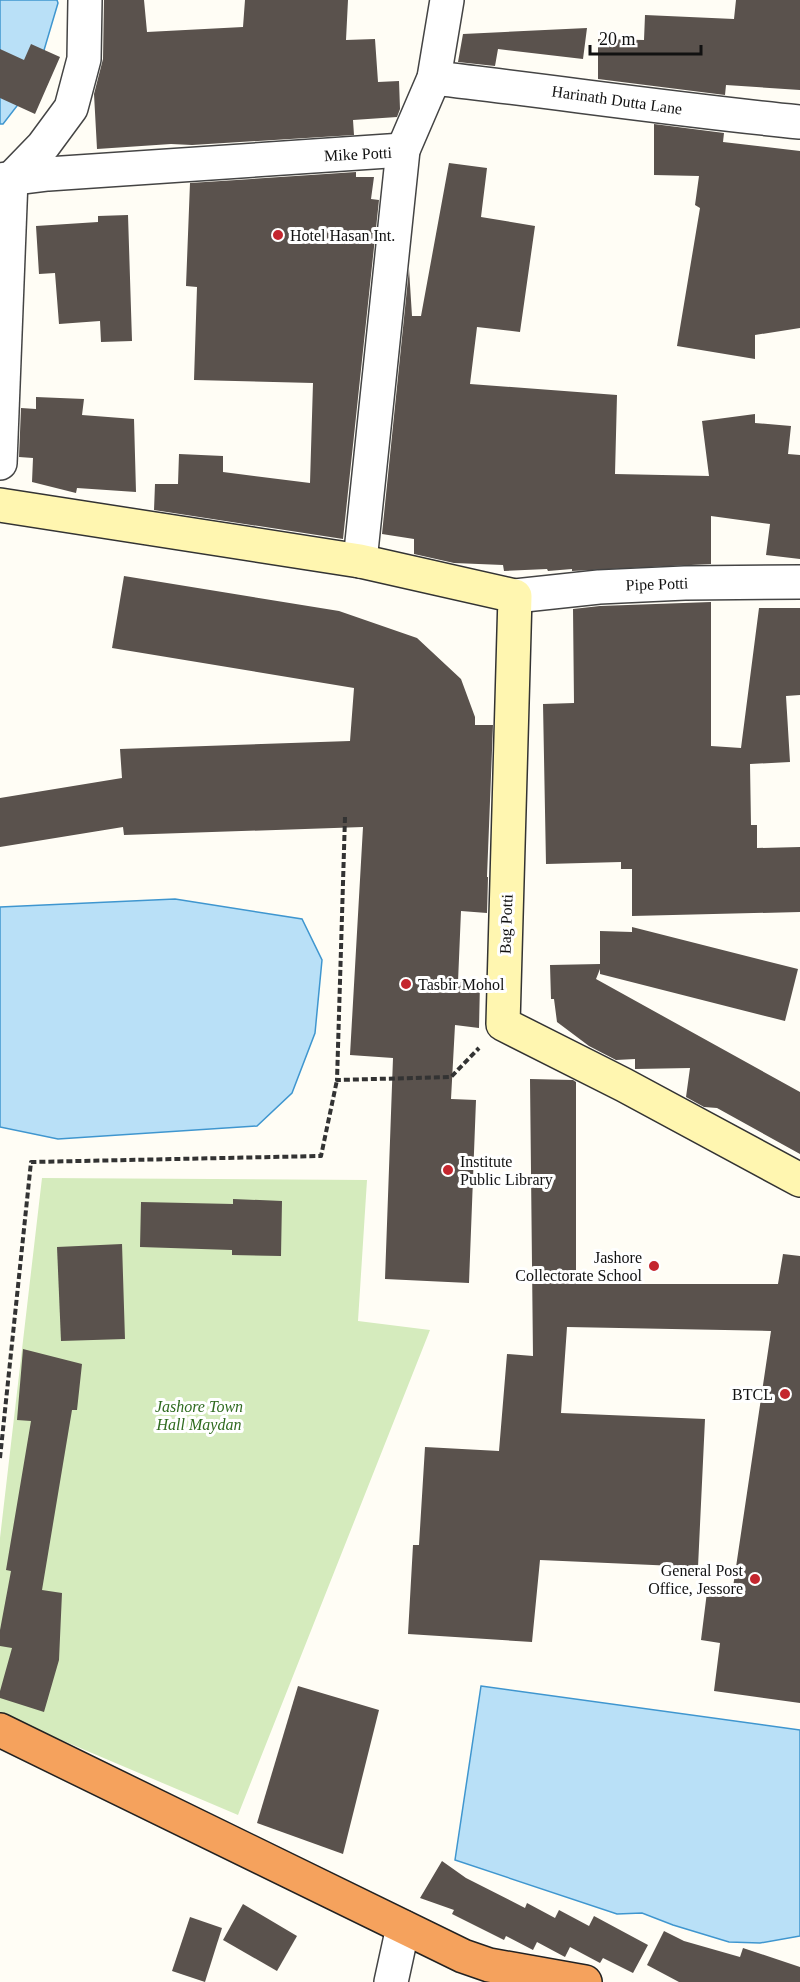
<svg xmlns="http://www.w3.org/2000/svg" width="800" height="1982" font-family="Georgia,serif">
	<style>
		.green { fill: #d5ebbd }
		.water { fill: #b9e0f7; stroke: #3f96cf; stroke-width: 1.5 }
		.building { fill: #5a524d }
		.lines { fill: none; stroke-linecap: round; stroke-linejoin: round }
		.street-casing { stroke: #444; stroke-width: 36 }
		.secondary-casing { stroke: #333; stroke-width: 36 }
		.highway-casing { stroke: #222; stroke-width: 36 }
		.path { stroke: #333; stroke-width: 4; stroke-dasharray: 6 3; stroke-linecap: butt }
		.street { stroke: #fff; stroke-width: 33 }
		.secondary { stroke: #fff6b0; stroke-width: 33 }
		.highway { stroke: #f5a25d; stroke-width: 33 }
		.poi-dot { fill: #c4262e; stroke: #fff; stroke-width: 2 }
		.labels { text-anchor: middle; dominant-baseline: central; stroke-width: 6; stroke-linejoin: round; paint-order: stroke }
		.street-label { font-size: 16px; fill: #111; stroke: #fff }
		.poi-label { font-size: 16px; fill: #111; stroke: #fff; text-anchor: start }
		.park-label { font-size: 16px; font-style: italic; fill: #2f6b1f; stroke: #fff }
	</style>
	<rect width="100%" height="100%" fill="#fffdf5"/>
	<polygon class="green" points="42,1178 367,1180 358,1321 430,1330 238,1815 0,1714 0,1538"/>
	<g class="water">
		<polygon points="0,0 57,0 58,3 34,84 3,124 0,124"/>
		<polygon points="175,899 302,919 322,960 315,1033 292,1093 257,1126 58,1139 0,1127 0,907"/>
		<polygon points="481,1686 800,1730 800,1936 760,1943 729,1942 673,1925 642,1913 617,1914 455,1860"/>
	</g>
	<g class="building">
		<polygon points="104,0 144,0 147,32 243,27 245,0 348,0 346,40 375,39 378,82 399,81 400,109 397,117 353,120 354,135 192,145 171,144 97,149 94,94 103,59"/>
		<polygon points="736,0 800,0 800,90 726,85 725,95 598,79 598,39 644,40 645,15 734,19"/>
		<polygon points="587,28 583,59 498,49 495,66 458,62 463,34"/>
		<polygon points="31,44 60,57 35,114 0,98 0,49 24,60"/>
		<polygon points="654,124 724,133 723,142 800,151 800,328 755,335 755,359 677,346 700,208 695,205 699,176 654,175"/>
		<polygon points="449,163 487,168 481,217 535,226 520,332 477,327 470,384 617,395 615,474 709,476 702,421 755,414 755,423 791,426 788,454 800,455 800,559 766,555 770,524 711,516 711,564 572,571 572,569 548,571 547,569 504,571 503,565 454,563 414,554 414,539 382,534 409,269 412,316 421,316"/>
		<polygon points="356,172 356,177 374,177 371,199 379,200 343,539 154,510 155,484 178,484 179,454 223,456 223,472 310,483 313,383 194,380 197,287 186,286 190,183"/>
		<polygon points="128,215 132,341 101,342 100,321 59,324 55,273 39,274 36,226 98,222 98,216"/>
		<polygon points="36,397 84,399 82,415 134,419 136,492 77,488 76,493 32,482 33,458 19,457 21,408 36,409"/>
		<polygon points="124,576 339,611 417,638 461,679 475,717 475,725 493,725 487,877 488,877 487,913 461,911 458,982 480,982 479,1028 455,1025 451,1099 476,1100 469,1283 385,1279 393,1058 350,1055 363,827 124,835 123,827 0,847 0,798 122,778 120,749 350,741 354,688 112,648"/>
		<polygon points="711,602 711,746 741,748 759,608 800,608 800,695 786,696 790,762 750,764 751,825 757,825 757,848 800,847 800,912 632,916 632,869 621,869 621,862 546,864 543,704 574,703 573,609 600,606"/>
		<polygon points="632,927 798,969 785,1021 600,974 600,969 596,979 800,1092 800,1154 717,1108 704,1107 686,1097 690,1068 635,1069 635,1059 616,1060 589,1046 557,1022 554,999 551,999 550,965 600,964 600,931 632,932"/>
		<polygon points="530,1079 573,1080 576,1082 576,1284 778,1284 783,1254 800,1256 800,1703 714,1691 720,1643 701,1640 707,1592 732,1594 771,1331 567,1327 561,1413 705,1419 698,1567 540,1560 532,1642 408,1634 413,1545 419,1545 425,1447 499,1451 507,1354 533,1356"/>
		<polygon points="233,1199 282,1201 281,1256 232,1255 232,1250 140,1247 141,1202 233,1204"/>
		<polygon points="122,1244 125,1339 61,1341 57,1247"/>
		<polygon points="23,1349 82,1364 77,1410 72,1410 42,1590 62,1593 59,1660 44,1712 0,1698 0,1691 12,1648 0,1646 0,1630 11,1571 6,1570 31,1421 17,1420"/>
		<polygon points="298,1686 379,1710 343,1854 257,1823"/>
		<polygon points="442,1861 466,1878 525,1908 527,1903 555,1918 559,1910 589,1926 594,1916 648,1945 633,1973 603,1958 600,1963 570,1947 565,1957 537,1942 533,1950 506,1936 504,1940 452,1914 454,1910 420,1898"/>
		<polygon points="243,1904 297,1936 277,1971 223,1940"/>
		<polygon points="190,1917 222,1928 205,1982 172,1971"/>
		<polygon points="664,1931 684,1941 740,1957 743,1948 800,1967 800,1982 679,1982 647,1965"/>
	</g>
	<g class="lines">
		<defs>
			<g id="street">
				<path d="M434,78C556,92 678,110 800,122"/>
				<polyline points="11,179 43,146 71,108 84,59 85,0"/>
				<polyline points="0,180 48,174 403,150"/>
				<polyline points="0,463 11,179"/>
				<polyline points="360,561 403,150 434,78 447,0"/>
				<polyline points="515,596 599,587 685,583 800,582"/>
				<polyline points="391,1982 403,1927"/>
			</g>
			<polyline id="secondary" points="0,505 360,561 515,596 503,1024 624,1085 800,1180"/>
			<polyline id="highway" points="0,1730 463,1956 489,1965 585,1982"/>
		</defs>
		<use href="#street" class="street-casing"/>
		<use href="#secondary" class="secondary-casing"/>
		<use href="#highway" class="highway-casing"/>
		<g class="path">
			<polyline points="345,817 337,1080 451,1077 479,1048"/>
			<polyline points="0,1458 31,1162 321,1156 337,1080"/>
		</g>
		<use href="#street" class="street"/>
		<use href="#secondary" class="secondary"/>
		<use href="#highway" class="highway"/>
	</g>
	<g class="poi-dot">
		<circle cx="278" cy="235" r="6"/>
		<circle cx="406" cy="984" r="6"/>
		<circle cx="448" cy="1170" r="6"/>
		<circle cx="654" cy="1266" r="6"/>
		<circle cx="785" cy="1394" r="6"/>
		<circle cx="755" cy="1579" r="6"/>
	</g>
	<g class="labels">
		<g class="street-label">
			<text transform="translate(617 100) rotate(8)">Harinath Dutta Lane</text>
			<text transform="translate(358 154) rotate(-3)">Mike Potti</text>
			<text transform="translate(657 584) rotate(-2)">Pipe Potti</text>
			<text transform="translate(506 924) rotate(-88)">Bag Potti</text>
		</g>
		<g class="poi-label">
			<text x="290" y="235">Hotel Hasan Int.</text>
			<text x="418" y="984">Tasbir Mohol</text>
			<text x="460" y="1161">Institute<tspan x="460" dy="18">Public Library</tspan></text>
			<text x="642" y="1257" text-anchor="end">Jashore<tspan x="642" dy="18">Collectorate School</tspan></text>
			<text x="773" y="1394" text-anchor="end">BTCL</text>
			<text x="743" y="1570" text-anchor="end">General Post<tspan x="743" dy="18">Office, Jessore</tspan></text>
		</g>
		<g class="park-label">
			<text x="199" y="1406">Jashore Town<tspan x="199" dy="18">Hall Maydan</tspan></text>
		</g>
	</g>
	<path d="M590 45v9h111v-9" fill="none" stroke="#111111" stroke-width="3"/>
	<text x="599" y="45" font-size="18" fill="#111111" stroke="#ffffff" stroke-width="4.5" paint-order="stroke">20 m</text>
</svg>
